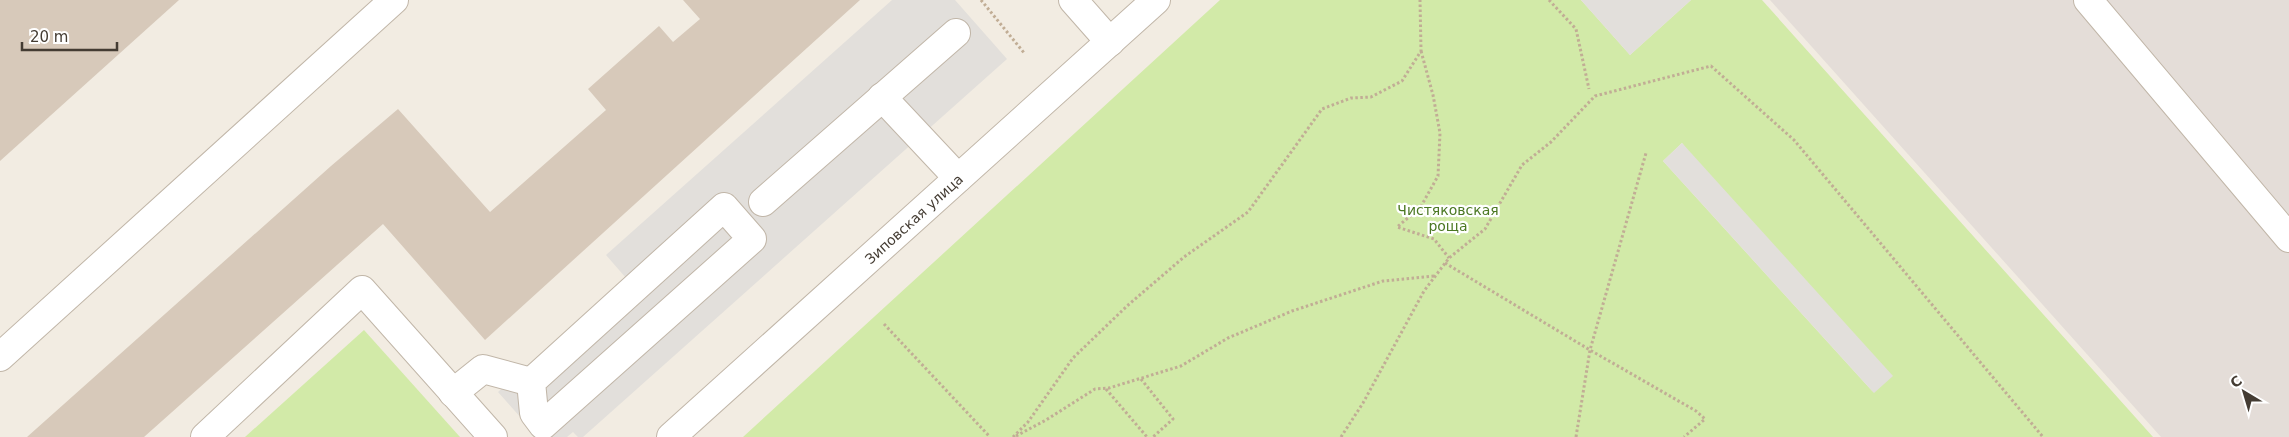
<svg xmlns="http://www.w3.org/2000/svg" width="2289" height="437" font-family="'DejaVu Sans',sans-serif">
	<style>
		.industrial { fill: #e4ddd8 }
		.green { fill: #d2eaa8; fill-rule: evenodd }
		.parking { fill: #e2dfdb }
		.building { fill: #d7c9ba }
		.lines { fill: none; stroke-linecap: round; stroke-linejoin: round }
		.minor-casing { stroke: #c1b6a8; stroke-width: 30 }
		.path { stroke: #c1ad95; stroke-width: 3; stroke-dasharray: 2.5 2.5; stroke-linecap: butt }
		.minor { stroke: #fff; stroke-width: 28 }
		.labels { text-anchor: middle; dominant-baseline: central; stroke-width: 4.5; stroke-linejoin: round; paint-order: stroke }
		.park-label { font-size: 14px; fill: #4b7823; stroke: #fff }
		.street-label { font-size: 14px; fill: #443c33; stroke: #fff }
	</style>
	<rect width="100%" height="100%" fill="#f2ece2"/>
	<polygon class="industrial" points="1770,0 2289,0 2289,437 2161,437"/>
	<g class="green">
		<path d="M1220,0H1581L1630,55L1691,0H1762L2153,437H743ZM1682,143L1874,393L1663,161Z"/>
		<polygon points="364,330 460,437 245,437"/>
	</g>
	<g class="parking">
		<polygon points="892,0 955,0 1007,59 583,437 578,437 573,432 567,437 538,437 498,392 626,278 606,255"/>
		<polygon points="1581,0 1691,0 1630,55"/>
		<polygon points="1682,143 1893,376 1874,393 1663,161"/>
	</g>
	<g class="building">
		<polygon points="0,0 179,0 0,161"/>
		<polygon points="683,0 860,0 485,340 383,224 144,437 27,437 331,166 398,109 490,212 606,110 588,89 659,26 673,42 700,19"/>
	</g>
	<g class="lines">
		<defs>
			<g id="minor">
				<polyline points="1073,0 1110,42"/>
				<polyline points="2088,0 2289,238"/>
				<polyline points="882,97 958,178"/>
				<polyline points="763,202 956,33"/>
				<polygon points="724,207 752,239 543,425 534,413 531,382"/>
				<polyline points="0,357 394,0"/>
				<polyline points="453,393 483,369 531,382"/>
				<polyline points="205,437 362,290 493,437"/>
				<polyline points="671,437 1156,0"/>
			</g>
		</defs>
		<use href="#minor" class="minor-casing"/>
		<g class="path">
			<polyline points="981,0 1025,54"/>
			<polyline points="1549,0 1576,29 1589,89"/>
			<polyline points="1421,51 1433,95 1440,133 1438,176 1420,208 1397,227 1434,239 1449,258"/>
			<polyline points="1445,263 1590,350 1696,411 1705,419 1684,437"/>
			<polyline points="884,324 990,437"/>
			<polyline points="1141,379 1173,419 1153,437"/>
			<polyline points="1106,389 1147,437"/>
			<polyline points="1016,436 1046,420 1095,389 1109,388 1181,366 1228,338 1292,311 1383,281 1435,276"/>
			<polyline points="1013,437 1028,422 1073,358 1127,306 1184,257 1248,212 1322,109 1351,98 1371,97 1402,81 1421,51 1420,0"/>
			<polyline points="1341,437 1363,403 1424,291 1449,258 1485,229 1522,165 1551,142 1595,96 1711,66 1794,140 2043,437"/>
			<polyline points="1576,437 1590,350 1646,153"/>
		</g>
		<use href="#minor" class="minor"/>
	</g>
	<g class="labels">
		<g class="park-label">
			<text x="1448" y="210">Чистяковская<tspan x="1448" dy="16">роща</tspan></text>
		</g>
		<g class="street-label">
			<text transform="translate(914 219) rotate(-42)">Зиповская улица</text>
		</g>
	</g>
	<g transform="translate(2244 392) rotate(322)" stroke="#ffffff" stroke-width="4" paint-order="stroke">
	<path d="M0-4L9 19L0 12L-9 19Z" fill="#443c33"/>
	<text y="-8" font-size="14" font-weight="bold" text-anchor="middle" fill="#443c33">С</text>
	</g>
	<path d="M22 42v8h95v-8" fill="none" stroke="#443c33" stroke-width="2.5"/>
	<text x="30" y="42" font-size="15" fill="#443c33" stroke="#ffffff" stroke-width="4" paint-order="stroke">20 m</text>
</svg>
